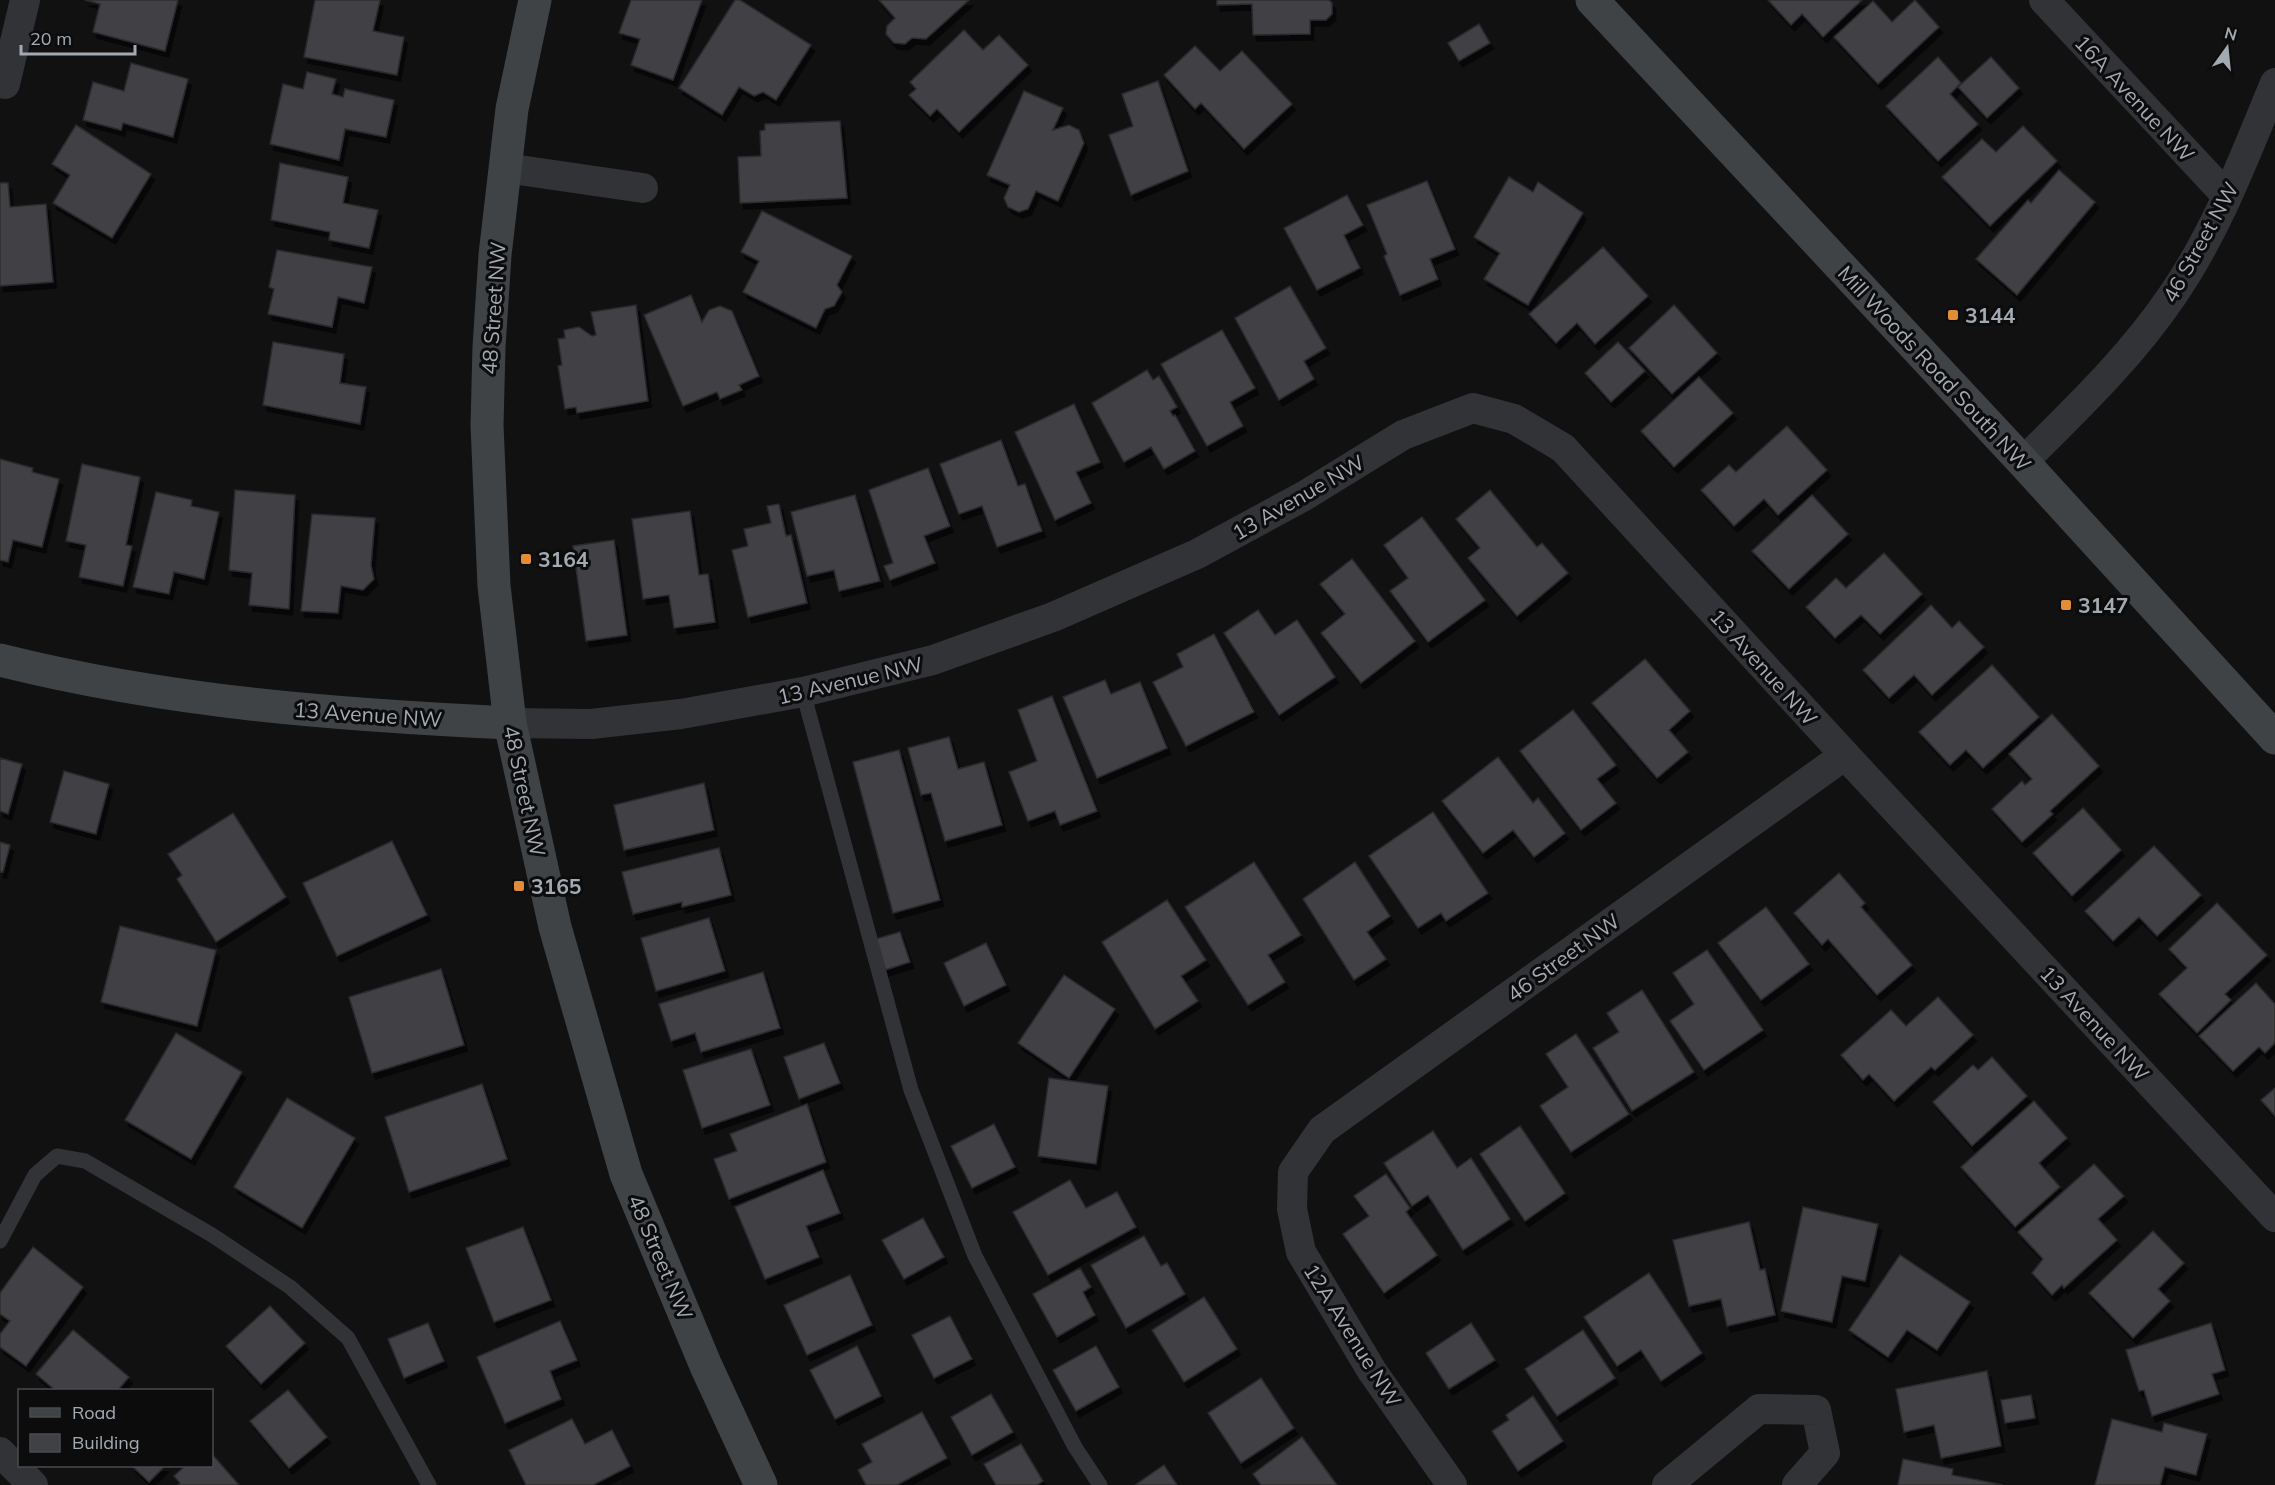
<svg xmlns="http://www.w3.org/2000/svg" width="2275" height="1485" font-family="Mulish,sans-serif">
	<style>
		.building { fill: #404145; stroke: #2b2b2e; stroke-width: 1.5; filter: url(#shadow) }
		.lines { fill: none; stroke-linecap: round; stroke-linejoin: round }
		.lane { stroke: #323337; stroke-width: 15 }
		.street { stroke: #323337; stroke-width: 30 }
		.secondary { stroke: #404346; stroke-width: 33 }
		.poi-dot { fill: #e28c38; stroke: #0c0c0d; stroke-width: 2 }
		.labels { text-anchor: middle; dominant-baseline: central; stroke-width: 6; stroke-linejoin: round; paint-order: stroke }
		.street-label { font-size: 21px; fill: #a3aab2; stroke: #0c0c0d }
		.poi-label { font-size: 21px; font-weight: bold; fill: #a3aab2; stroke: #0c0c0d; text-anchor: start }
	</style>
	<defs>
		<filter id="shadow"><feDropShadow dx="3.5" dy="6" stdDeviation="0" flood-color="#0009"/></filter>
	</defs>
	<rect width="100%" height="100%" fill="#111112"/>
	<g class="building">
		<polygon points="85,0 178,0 165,51 93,32 100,4"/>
		<polygon points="315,0 380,0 373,31 404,37 397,75 304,57"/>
		<polygon points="631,0 702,0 673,80 631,65 640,39 619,33"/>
		<polygon points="735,0 740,0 811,45 776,100 763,92 754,96 739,87 722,115 679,88"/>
		<polygon points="879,0 969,0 926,39 912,38 905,44 894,43 886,34 887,26 895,18"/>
		<polygon points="1217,0 1329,0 1332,3 1332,14 1326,20 1310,20 1310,34 1253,35 1252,4 1217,5"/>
		<polygon points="1768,0 1862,0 1823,37 1802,14 1791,25"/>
		<polygon points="1915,0 1939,27 1878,84 1834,37 1873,1 1892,22"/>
		<polygon points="1479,24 1490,43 1459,61 1448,43"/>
		<polygon points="964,30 983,50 999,35 1028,65 959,132 937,109 930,116 909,95 916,89 910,82"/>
		<polygon points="1195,46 1220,71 1242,51 1292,104 1244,149 1201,103 1195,109 1164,75"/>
		<polygon points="1938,57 1961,83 1950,94 1978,124 1938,161 1886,106"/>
		<polygon points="1991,57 2019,88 1987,118 1958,87"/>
		<polygon points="131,63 188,79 173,137 123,123 121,130 83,120 93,82 124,91"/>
		<polygon points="307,72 336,79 332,94 343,97 345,89 394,100 386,137 345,129 339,160 270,144 283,84 303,89"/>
		<polygon points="1158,81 1188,171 1131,195 1109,135 1133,126 1122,94"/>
		<polygon points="1024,91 1063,108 1053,130 1069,125 1079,130 1084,143 1058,201 1036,191 1028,209 1019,212 1008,207 1004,198 1010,185 987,175"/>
		<polygon points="840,121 847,198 740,203 738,157 761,156 760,131 765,130 765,124"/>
		<polygon points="76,125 151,174 112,238 53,203 70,175 52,164"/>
		<polygon points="2023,126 2057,161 1990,226 1942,177 1982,139 1996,152"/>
		<polygon points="280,163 348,177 343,203 378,210 369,248 329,240 330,232 271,220"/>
		<polygon points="2059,170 2095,202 2017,295 1976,259 2028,200 2031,203"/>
		<polygon points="1509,177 1533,192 1538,182 1583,213 1528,305 1484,279 1500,253 1474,237"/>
		<polygon points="1427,181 1455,249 1430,259 1438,279 1400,295 1384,256 1387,254 1367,205"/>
		<polygon points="0,183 8,183 10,207 46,204 53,282 0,286"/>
		<polygon points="1347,195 1363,225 1344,235 1360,268 1317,290 1284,228"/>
		<polygon points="762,211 852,256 837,285 842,292 834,306 825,309 816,328 743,292 759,261 741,252"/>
		<polygon points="1603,247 1648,296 1595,344 1577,323 1556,343 1529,314"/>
		<polygon points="277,250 372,267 364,303 338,297 332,327 268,314 274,289 269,287"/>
		<polygon points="1290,286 1326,348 1304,361 1314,379 1279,400 1235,318"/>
		<polygon points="691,295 702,322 709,310 720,306 732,311 759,376 739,385 742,390 720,399 717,392 683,406 644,315"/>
		<polygon points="636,305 648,401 577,413 576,407 565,409 558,366 562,365 558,339 565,338 564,330 579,327 592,336 596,335 591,312"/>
		<polygon points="1674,305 1717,353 1672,394 1629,348"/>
		<polygon points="1222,330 1255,388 1230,402 1243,426 1207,446 1161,364"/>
		<polygon points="273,342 344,354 340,383 366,387 360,424 263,405"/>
		<polygon points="1618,342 1645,371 1611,402 1585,373"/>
		<polygon points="1147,370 1153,380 1159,376 1177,407 1170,411 1173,416 1175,415 1195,451 1164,469 1151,447 1124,462 1092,403"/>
		<polygon points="1699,377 1733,413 1674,467 1641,431"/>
		<polygon points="1074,404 1100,462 1076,472 1091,503 1055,520 1015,432"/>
		<polygon points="1787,426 1827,470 1778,515 1764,499 1734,526 1701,490 1729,465 1736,472"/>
		<polygon points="1001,440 1018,486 1025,484 1042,531 997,547 982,506 959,514 940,464"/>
		<polygon points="0,459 33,468 32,472 59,479 42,547 13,540 8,562 0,560"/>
		<polygon points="82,464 140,477 126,545 132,546 123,586 79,577 86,545 66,541"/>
		<polygon points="928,468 950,526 924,536 935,563 890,580 884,566 893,563 869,490"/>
		<polygon points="235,490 295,495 289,609 249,605 252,573 229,570"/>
		<polygon points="1490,490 1537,547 1542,543 1568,573 1517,616 1468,558 1480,548 1456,519"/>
		<polygon points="156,492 192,500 191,506 219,512 204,579 174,572 169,594 133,587"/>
		<polygon points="855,495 880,581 839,591 834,570 807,576 791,512"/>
		<polygon points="1812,495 1848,534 1789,589 1752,551"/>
		<polygon points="779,504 786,536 791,535 807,603 748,617 732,550 748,546 744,529 771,523 767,506"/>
		<polygon points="690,511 699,575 708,574 715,622 674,628 669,595 643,599 632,519"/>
		<polygon points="312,514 375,518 371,565 374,579 363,590 341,586 338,613 301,611"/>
		<polygon points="1422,517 1485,600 1428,642 1390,591 1408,578 1384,545"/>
		<polygon points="614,540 627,635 586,641 573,546"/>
		<polygon points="1884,553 1922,594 1880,634 1861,615 1835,638 1806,607 1836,578 1846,588"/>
		<polygon points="1352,559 1415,641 1361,683 1321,633 1345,614 1320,584"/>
		<polygon points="1931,605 1952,628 1959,621 1984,647 1932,695 1914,675 1889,698 1863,670"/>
		<polygon points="1258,610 1275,635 1297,620 1335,677 1279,715 1224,633"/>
		<polygon points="1214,634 1254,712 1186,746 1153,682 1183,667 1177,654"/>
		<polygon points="1645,659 1690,711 1669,730 1688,752 1657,778 1592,703"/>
		<polygon points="1992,665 2039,717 1983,768 1966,750 1950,765 1919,732"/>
		<polygon points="1105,680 1111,694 1140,682 1167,748 1097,778 1063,697"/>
		<polygon points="1052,696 1097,811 1060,825 1055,811 1028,821 1009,772 1037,761 1018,710"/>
		<polygon points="1573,710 1616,765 1597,779 1616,803 1581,830 1520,751"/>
		<polygon points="2052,714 2099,766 2050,811 2053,814 2022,842 1992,809 2022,781 2025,785 2032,779 2009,754"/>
		<polygon points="949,737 958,769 984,762 1002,825 945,841 931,793 921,795 908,748"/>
		<polygon points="899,750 940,900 893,913 853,762"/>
		<polygon points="1498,757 1533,803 1538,798 1565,833 1534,857 1513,830 1483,853 1442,801"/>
		<polygon points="0,758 22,764 8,814 0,811"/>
		<polygon points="64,771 109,784 96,834 50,822"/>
		<polygon points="704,783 714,830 624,850 614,805"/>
		<polygon points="2083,808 2121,850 2072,896 2033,853"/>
		<polygon points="1433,812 1488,893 1446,921 1441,913 1418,928 1369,856"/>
		<polygon points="233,813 286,897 216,942 177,879 182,875 168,854"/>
		<polygon points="392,841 427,915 337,956 303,883"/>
		<polygon points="0,842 10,845 3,872 0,872"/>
		<polygon points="2154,846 2201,895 2157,936 2139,917 2113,941 2085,911"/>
		<polygon points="719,848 731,895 682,907 682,902 633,914 622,872"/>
		<polygon points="1254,862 1301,935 1268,955 1285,982 1248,1005 1185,907"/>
		<polygon points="1355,862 1390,916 1367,932 1386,959 1354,980 1303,899"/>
		<polygon points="1839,873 1865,903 1861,907 1912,965 1877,995 1828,939 1822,945 1794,913"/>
		<polygon points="1167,900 1206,960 1181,976 1198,1001 1155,1029 1102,942"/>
		<polygon points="2217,903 2267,955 2225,994 2231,1000 2197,1033 2159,994 2187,968 2169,949"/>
		<polygon points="1766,907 1809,964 1761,1000 1718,943"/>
		<polygon points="709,918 725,971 656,991 641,938"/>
		<polygon points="120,926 216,950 197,1026 101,1002"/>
		<polygon points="900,932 910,962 885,970 876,939"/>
		<polygon points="986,943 1006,985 964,1006 944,963"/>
		<polygon points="1707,950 1763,1030 1704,1070 1670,1021 1694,1004 1673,973"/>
		<polygon points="441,969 464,1045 372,1073 349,997"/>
		<polygon points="763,972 780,1028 701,1052 695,1033 671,1041 659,1004"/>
		<polygon points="1064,975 1115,1009 1069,1078 1018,1043"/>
		<polygon points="2256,983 2275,1004 2275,1043 2265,1053 2259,1047 2233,1071 2199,1036"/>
		<polygon points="1642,990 1694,1072 1632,1111 1593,1048 1619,1032 1607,1013"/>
		<polygon points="1938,997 1973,1035 1935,1070 1931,1067 1894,1101 1869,1074 1863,1080 1841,1055 1891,1010 1906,1026"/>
		<polygon points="176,1033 242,1072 191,1159 125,1120"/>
		<polygon points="1576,1034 1629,1114 1571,1152 1540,1106 1568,1087 1546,1054"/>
		<polygon points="824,1043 840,1083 799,1099 784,1057"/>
		<polygon points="751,1049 770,1105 702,1128 683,1070"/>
		<polygon points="1992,1057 2027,1096 1972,1146 1933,1102 1973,1065 1978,1070"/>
		<polygon points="1049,1078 1108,1086 1096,1164 1038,1156"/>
		<polygon points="482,1084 507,1159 409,1192 385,1117"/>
		<polygon points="2275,1088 2275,1116 2261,1100"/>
		<polygon points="287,1098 355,1138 302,1228 234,1187"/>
		<polygon points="2034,1101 2067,1138 2039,1163 2060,1187 2015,1227 1961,1167"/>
		<polygon points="807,1104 826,1162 729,1199 714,1159 737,1151 730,1134"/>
		<polygon points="994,1124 1015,1167 972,1188 951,1146"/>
		<polygon points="1520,1126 1565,1193 1525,1221 1480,1154"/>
		<polygon points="1433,1131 1457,1168 1471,1158 1510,1219 1463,1250 1428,1195 1412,1206 1384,1163"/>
		<polygon points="2094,1164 2124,1196 2098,1219 2117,1240 2064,1288 2062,1285 2052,1295 2032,1273 2043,1259 2018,1232"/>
		<polygon points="823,1170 840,1213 806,1226 819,1257 765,1279 735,1207"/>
		<polygon points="1386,1174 1410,1208 1406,1212 1437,1255 1384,1293 1343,1234 1369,1216 1354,1196"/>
		<polygon points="1070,1180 1086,1208 1117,1192 1136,1227 1048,1275 1013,1212"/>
		<polygon points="1803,1207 1878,1224 1865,1281 1842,1276 1832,1322 1781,1311"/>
		<polygon points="923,1218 944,1257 904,1279 882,1240"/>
		<polygon points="1749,1222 1760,1270 1765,1269 1775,1315 1727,1326 1721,1299 1689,1306 1673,1240"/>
		<polygon points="523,1227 551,1300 494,1322 466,1248"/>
		<polygon points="2153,1231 2184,1263 2158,1289 2170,1301 2133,1338 2089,1293"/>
		<polygon points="1144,1236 1161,1266 1167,1263 1185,1294 1126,1328 1091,1265"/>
		<polygon points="33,1247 83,1287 26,1366 0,1347 0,1334 10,1321 0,1314 0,1293"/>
		<polygon points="1900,1255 1970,1302 1937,1350 1907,1330 1888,1357 1849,1330"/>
		<polygon points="1080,1268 1091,1287 1083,1292 1095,1315 1057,1337 1033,1294"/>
		<polygon points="1649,1273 1702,1353 1661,1381 1641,1350 1617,1366 1584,1317"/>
		<polygon points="850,1275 872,1325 807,1355 784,1305"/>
		<polygon points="1204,1297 1237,1349 1184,1382 1152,1330"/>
		<polygon points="270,1306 305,1343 261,1384 226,1346"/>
		<polygon points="950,1316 972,1359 934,1378 912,1335"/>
		<polygon points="560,1321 577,1360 550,1371 561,1399 505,1423 477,1357"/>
		<polygon points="428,1323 444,1361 404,1378 388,1339"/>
		<polygon points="1471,1323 1495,1360 1449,1389 1426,1353"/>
		<polygon points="2211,1323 2225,1370 2212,1374 2219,1394 2152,1416 2144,1390 2139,1391 2126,1350"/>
		<polygon points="73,1330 129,1377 118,1390 55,1390 36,1374"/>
		<polygon points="1583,1330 1615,1378 1557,1416 1525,1369"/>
		<polygon points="857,1346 881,1396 835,1419 810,1370"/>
		<polygon points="1096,1346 1119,1387 1076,1411 1053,1370"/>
		<polygon points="1987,1371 2001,1446 1941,1458 1934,1425 1904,1432 1896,1389"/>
		<polygon points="1261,1378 1294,1428 1241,1463 1208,1413"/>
		<polygon points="288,1390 327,1437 289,1468 250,1421"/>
		<polygon points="991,1394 1013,1432 972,1455 951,1417"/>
		<polygon points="2031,1395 2035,1418 2005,1423 2001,1400"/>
		<polygon points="1533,1396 1563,1441 1518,1471 1492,1431 1509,1420 1506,1415"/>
		<polygon points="922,1412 947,1458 897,1485 866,1485 858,1470 872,1462 862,1444"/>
		<polygon points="572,1419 585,1444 612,1430 630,1466 593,1485 526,1485 509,1450"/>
		<polygon points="2112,1419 2162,1432 2164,1423 2207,1434 2196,1475 2165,1467 2160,1485 2095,1485"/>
		<polygon points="1302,1437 1337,1485 1261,1485 1253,1474"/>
		<polygon points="1021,1444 1043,1481 1037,1485 996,1485 984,1464"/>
		<polygon points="212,1454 239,1485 178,1485 180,1483 174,1476 185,1466 212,1466"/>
		<polygon points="1903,1459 1953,1469 1952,1475 2003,1485 1898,1485"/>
		<polygon points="1164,1465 1177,1485 1135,1485"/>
		<polygon points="132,1466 165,1466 149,1482"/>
	</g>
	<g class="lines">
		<g class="lane">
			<polyline points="803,692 911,1090 975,1256 1075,1447 1100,1485"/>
			<polyline points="0,1241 35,1175 57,1156 85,1161 212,1235 290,1287 348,1338 429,1485"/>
		</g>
		<g class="street">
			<polyline points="2044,0 2226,195"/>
			<polyline points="5,84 25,0"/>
			<polyline points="505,168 643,188"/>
			<path d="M2023,462C2076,409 2130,358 2172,296C2217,231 2245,155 2275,83"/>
			<polyline points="510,723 591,724 681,714 803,692 933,660 1053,617 1197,554 1304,496 1403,435 1473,408 1514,419 1563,448 1845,755 2275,1217"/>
			<polyline points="0,1452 33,1485"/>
			<polyline points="1452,1485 1372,1371 1301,1252 1292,1209 1293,1172 1322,1130 1845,755"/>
			<polyline points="1667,1485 1759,1409 1816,1410 1825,1453 1797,1485"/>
		</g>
		<g class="secondary">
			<polyline points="535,0 512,109 495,255 489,347 487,425 494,586 510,723 555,927 626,1174 706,1366 761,1485"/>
			<polyline points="1592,0 2023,462 2275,738"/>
			<path d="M0,660C167,702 338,715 510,723"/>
		</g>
	</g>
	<g class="poi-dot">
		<rect x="1947" y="309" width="12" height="12" rx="3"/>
		<rect x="520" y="553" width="12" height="12" rx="3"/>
		<rect x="2060" y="599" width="12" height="12" rx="3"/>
		<rect x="513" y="880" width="12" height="12" rx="3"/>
	</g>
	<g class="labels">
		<g class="street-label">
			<text transform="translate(2135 98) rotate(47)">16A Avenue NW</text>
			<text transform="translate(2200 242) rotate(-61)">46 Street NW</text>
			<text transform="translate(493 308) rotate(-86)">48 Street NW</text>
			<text transform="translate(1935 368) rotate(47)">Mill Woods Road South NW</text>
			<text transform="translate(1298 497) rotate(-30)">13 Avenue NW</text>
			<text transform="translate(1764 667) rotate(48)">13 Avenue NW</text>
			<text transform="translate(850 680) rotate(-13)">13 Avenue NW</text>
			<text transform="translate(368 714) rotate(4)">13 Avenue NW</text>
			<text transform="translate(525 791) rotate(78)">48 Street NW</text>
			<text transform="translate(1563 957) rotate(-36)">46 Street NW</text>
			<text transform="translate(2095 1023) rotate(47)">13 Avenue NW</text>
			<text transform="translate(661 1257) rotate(67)">48 Street NW</text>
			<text transform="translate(1353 1335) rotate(58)">12A Avenue NW</text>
		</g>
		<g class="poi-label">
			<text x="1965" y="315">3144</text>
			<text x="538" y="559">3164</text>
			<text x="2078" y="605">3147</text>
			<text x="531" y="886">3165</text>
		</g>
	</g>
	<rect x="18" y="1389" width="195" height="78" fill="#0c0c0d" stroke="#484b4f" stroke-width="1.5"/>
	<rect x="30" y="1408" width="30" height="9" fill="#404346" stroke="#484b4f" stroke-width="1.5"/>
	<text x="72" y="1419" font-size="18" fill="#a3aab2">Road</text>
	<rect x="30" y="1434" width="30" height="18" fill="#404145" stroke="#484b4f" stroke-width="1.5"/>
	<text x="72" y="1449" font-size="18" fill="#a3aab2">Building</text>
	<g transform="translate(2227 48) rotate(15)" stroke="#0c0c0d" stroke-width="4.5" paint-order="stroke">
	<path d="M0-4.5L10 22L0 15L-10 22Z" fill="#a3aab2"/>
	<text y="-9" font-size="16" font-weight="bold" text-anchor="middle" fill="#a3aab2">N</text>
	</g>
	<path d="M21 45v9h114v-9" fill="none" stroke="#a3aab2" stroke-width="3"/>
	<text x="30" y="45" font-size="18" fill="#a3aab2" stroke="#0c0c0d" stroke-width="4.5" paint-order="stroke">20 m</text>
</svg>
